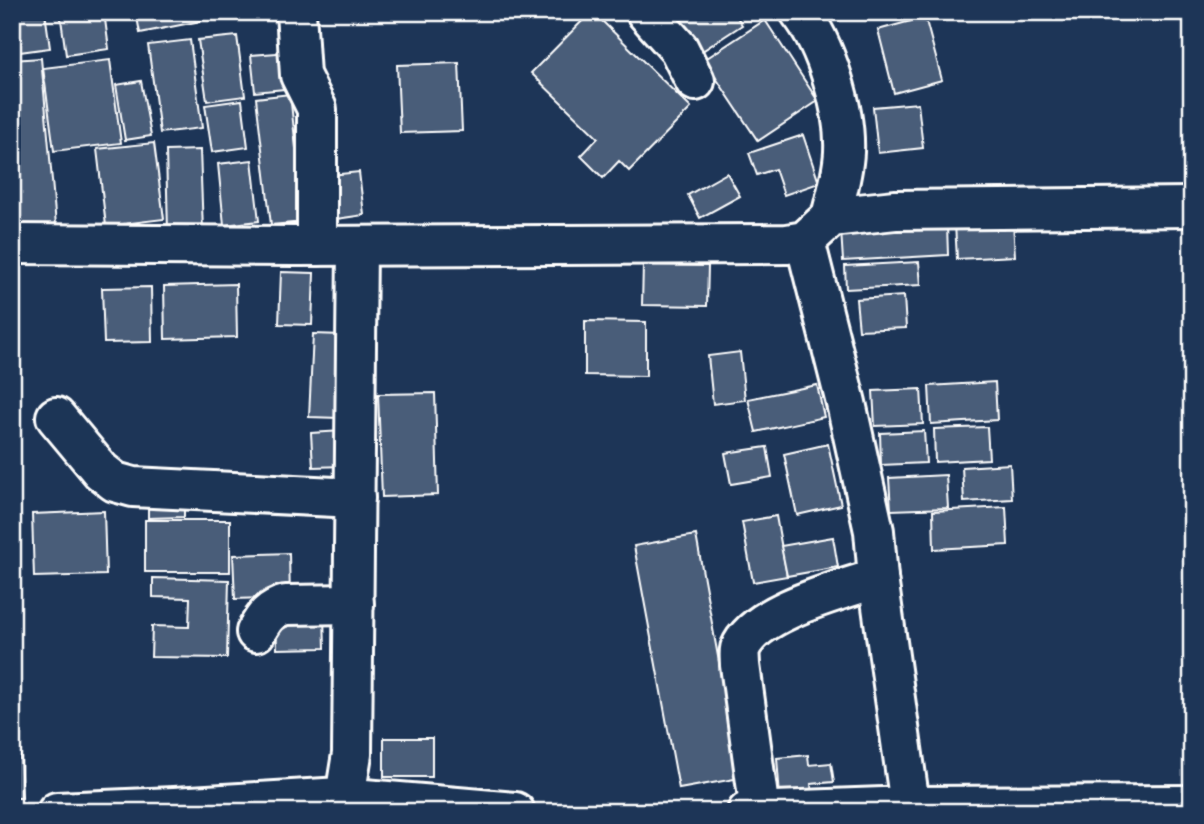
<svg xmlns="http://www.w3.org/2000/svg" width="1204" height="824" font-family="'Playpen Sans',sans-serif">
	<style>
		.building { fill: #4a5d79; stroke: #fff; stroke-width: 2 }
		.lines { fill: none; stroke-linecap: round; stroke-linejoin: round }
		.street-casing { stroke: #fff; stroke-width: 44 }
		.street { stroke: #1d3557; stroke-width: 38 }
	</style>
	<rect width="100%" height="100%" fill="#1d3557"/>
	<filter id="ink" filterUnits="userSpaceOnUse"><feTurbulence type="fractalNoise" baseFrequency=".0143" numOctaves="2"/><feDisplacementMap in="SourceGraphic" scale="14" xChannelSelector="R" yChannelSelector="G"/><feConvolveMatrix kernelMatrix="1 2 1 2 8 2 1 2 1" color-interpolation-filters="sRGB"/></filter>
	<g filter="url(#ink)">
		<g class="building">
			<polygon points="12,12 45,12 50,48 12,53"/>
			<polygon points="60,12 104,12 109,49 66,55"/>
			<polygon points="136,12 199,12 201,21 140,33"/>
			<polygon points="591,12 593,12 691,108 629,171 619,161 603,178 581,156 598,138 531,73"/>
			<polygon points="677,12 734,12 742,25 696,55 671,16"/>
			<polygon points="925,17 942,80 894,93 878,30"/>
			<polygon points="765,20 818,101 758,141 704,60"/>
			<polygon points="237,36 245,96 207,101 198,40"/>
			<polygon points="190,40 202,128 160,133 148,45"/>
			<polygon points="290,52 294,88 255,92 251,55"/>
			<polygon points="41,58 56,225 16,228 12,181 12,60"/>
			<polygon points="110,60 121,143 54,151 43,68"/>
			<polygon points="459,63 462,131 400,133 397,65"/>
			<polygon points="141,81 151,136 125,140 116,85"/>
			<polygon points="290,94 304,222 271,225 256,98"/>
			<polygon points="242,100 248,147 212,152 205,105"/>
			<polygon points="918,103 923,148 878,153 873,107"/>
			<polygon points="803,135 819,183 784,195 775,169 757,175 749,153"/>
			<polygon points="154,143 164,219 106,226 97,149"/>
			<polygon points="200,150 203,231 168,232 166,151"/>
			<polygon points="252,160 259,221 224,225 218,164"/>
			<polygon points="359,172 364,215 336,219 331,175"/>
			<polygon points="727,173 740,196 700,218 688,195"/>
			<polygon points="1013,222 1015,256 957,259 955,224"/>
			<polygon points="947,225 948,255 843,261 841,230"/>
			<polygon points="919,262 921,285 846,289 845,266"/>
			<polygon points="643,265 708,266 707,306 642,305"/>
			<polygon points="281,272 314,273 312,325 279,324"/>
			<polygon points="236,284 237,337 165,339 164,286"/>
			<polygon points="151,287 152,342 104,343 102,288"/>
			<polygon points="904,296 906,328 859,330 856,299"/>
			<polygon points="585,321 646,322 646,376 585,375"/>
			<polygon points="313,334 343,335 339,418 309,417"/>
			<polygon points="740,352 745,400 713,404 708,356"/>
			<polygon points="995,382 997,420 931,424 929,386"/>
			<polygon points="817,385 824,417 756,432 748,399"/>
			<polygon points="921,389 923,424 875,426 873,391"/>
			<polygon points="435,393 438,495 382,497 378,394"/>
			<polygon points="987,427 989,459 935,462 934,429"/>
			<polygon points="342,431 344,466 313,467 311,433"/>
			<polygon points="924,431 926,463 881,465 880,433"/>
			<polygon points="828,444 841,505 797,515 784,454"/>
			<polygon points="767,447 772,477 731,484 725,453"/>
			<polygon points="1010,464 1012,499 964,502 962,467"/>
			<polygon points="946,475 948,508 891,510 889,478"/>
			<polygon points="148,495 184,495 184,517 148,518"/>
			<polygon points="1006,507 1008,545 934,549 933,511"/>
			<polygon points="104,511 106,575 34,577 32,514"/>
			<polygon points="776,516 787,576 753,582 742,522"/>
			<rect x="145" y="520" width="85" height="52"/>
			<polygon points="696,535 740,778 679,789 634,546"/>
			<polygon points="833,537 838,567 787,576 781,546"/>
			<polygon points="289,553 290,597 235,599 233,555"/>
			<polygon points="153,578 229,580 227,658 151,657 152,626 189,627 190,598 153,597"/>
			<polygon points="324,616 325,648 277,649 276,618"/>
			<polygon points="12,728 19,728 22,798 12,798"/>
			<rect x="384" y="738" width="48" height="39"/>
			<polygon points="808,755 809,765 831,763 834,782 811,784 812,794 780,797 777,758"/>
		</g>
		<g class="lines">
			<defs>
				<g id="street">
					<polyline points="296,12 300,75 317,109 317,246"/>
					<polyline points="646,12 679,49 695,81"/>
					<path d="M800,12C826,44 846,111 844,152C843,174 836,196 831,217"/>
					<polyline points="805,241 846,403 874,531 878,578 911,812"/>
					<polyline points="12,244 296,246 787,244 805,241 831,217 895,210 1192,207"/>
					<polyline points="56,417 101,471 115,482 133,487 355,498"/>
					<path d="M256,632C264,618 269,609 286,605L354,604"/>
					<polyline points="57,812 174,807 341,797 515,812"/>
					<polyline points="335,812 347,785 352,754 357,246"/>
					<polyline points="747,812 910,806 1192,805"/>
					<path d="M760,812L740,665C740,661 739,653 740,649C755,611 842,590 878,578"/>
				</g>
			</defs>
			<use href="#street" class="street-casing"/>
			<use href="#street" class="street"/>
		</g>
	</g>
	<rect width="1204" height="824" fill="none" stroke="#1d3557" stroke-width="42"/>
	<rect x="21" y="21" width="1162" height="782" fill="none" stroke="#fff" stroke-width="2.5" filter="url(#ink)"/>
</svg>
